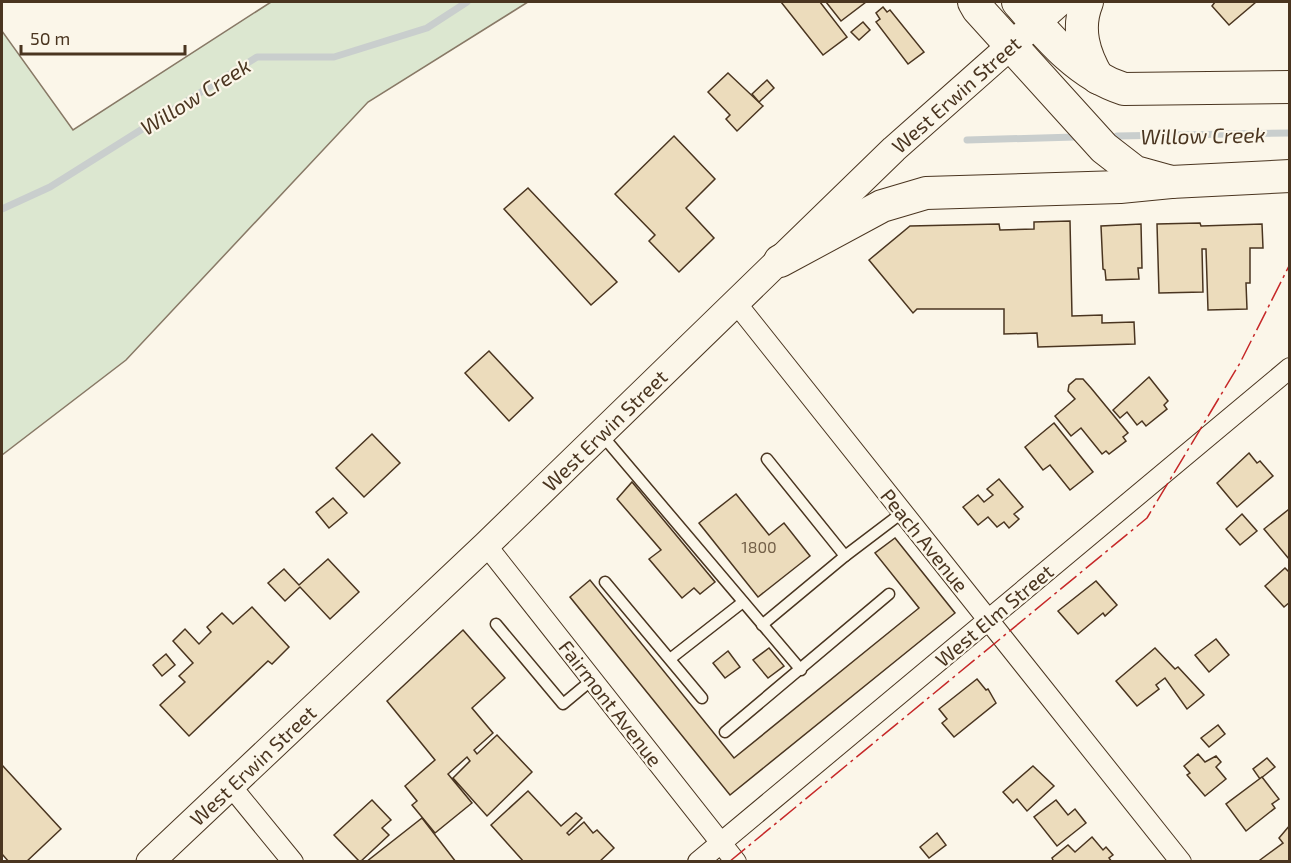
<svg xmlns="http://www.w3.org/2000/svg" width="1291" height="863" font-family="'Exo 2',sans-serif">
	<style>
		.green { fill: #dce7d0; stroke: #887966; stroke-width: 1.5 }
		.lines { fill: none; stroke-linecap: round; stroke-linejoin: round }
		.stream { stroke: #c9cecd; stroke-width: 7 }
		.building { fill: #ecdcbc; stroke: #4a3520; stroke-width: 1.5 }
		.service-casing { stroke: #4a3520; stroke-width: 13 }
		.minor-casing { stroke: #4a3520; stroke-width: 22 }
		.secondary-casing { stroke: #4a3520; stroke-width: 29 }
		.primary-casing { stroke: #4a3520; stroke-width: 34 }
		.service { stroke: #fbf6e9; stroke-width: 10 }
		.minor { stroke: #fbf6e9; stroke-width: 20 }
		.secondary { stroke: #fbf6e9; stroke-width: 27 }
		.primary { stroke: #fbf6e9; stroke-width: 32 }
		.power { stroke: #c62828; stroke-width: 1.5; stroke-dasharray: 21 4.5 3 4.5; stroke-linecap: butt }
		.labels { text-anchor: middle; dominant-baseline: central; stroke-width: 4.5; stroke-linejoin: round; paint-order: stroke }
		.number-label { font-size: 16px; fill: #725f47 }
		.street-label { font-size: 20px; fill: #4a3520; stroke: #fbf6e9 }
		.water-label { font-size: 21px; font-style: italic; fill: #4a3520; stroke: #fbf6e9 }
	</style>
	<rect width="100%" height="100%" fill="#fbf6e9"/>
	<polygon class="green" points="271,2 528,2 368,102 126,360 2,455 2,31 73,130"/>
	<g class="lines">
		<g class="stream">
			<polyline points="1117,136 1290,133"/>
			<polyline points="967,140 1075,137"/>
			<polyline points="2,209 50,187 257,57 334,57 427,28 467,2"/>
		</g>
	</g>
	<g class="building">
		<polygon points="781,2 820,2 847,37 823,55"/>
		<polygon points="826,2 866,2 841,21"/>
		<polygon points="1215,2 1256,2 1229,25 1212,6"/>
		<polygon points="883,7 887,12 890,10 924,52 908,64 876,22 880,19 876,13"/>
		<polygon points="863,22 870,30 859,40 851,32"/>
		<polygon points="728,73 763,106 737,131 726,119 730,115 708,92"/>
		<polygon points="767,80 774,88 759,102 752,94"/>
		<polygon points="674,136 715,179 686,208 714,238 679,272 649,241 655,235 615,194"/>
		<polygon points="528,188 617,282 591,305 504,209"/>
		<polygon points="1070,221 1072,316 1102,315 1102,323 1134,322 1135,344 1038,347 1037,333 1004,334 1004,309 917,309 913,313 869,260 910,226 999,224 1000,230 1034,229 1034,222"/>
		<polygon points="1200,223 1201,226 1262,224 1263,248 1250,248 1250,283 1246,283 1247,309 1208,310 1206,249 1202,249 1203,292 1159,293 1157,224"/>
		<polygon points="1141,224 1142,268 1138,268 1139,279 1106,280 1105,270 1103,269 1101,226"/>
		<polygon points="489,351 533,398 509,421 465,373"/>
		<polygon points="1149,377 1168,401 1164,405 1167,409 1146,426 1142,421 1137,425 1127,412 1120,418 1113,410"/>
		<polygon points="1076,379 1083,379 1091,388 1128,433 1123,437 1126,441 1109,454 1106,451 1102,454 1081,428 1071,436 1055,416 1075,399 1068,391 1069,385"/>
		<polygon points="1054,423 1093,472 1070,490 1050,465 1043,470 1025,447"/>
		<polygon points="372,434 400,463 364,497 336,468"/>
		<polygon points="1249,453 1257,463 1260,461 1273,476 1237,507 1217,483"/>
		<polygon points="999,479 1023,507 1014,514 1019,519 1009,528 1004,522 997,527 988,517 978,525 963,507 978,495 984,502 993,495 987,489"/>
		<polygon points="632,482 715,582 700,594 694,588 682,598 649,559 661,550 617,499"/>
		<polygon points="736,494 769,535 784,523 810,556 758,597 699,523"/>
		<polygon points="333,498 347,513 329,528 316,512"/>
		<polygon points="1288,510 1290,512 1289,559 1264,529"/>
		<polygon points="1242,514 1257,531 1240,545 1226,529"/>
		<polygon points="895,538 955,613 730,795 570,597 590,580 734,758 919,608 875,553"/>
		<polygon points="328,559 359,592 330,619 300,587 285,601 268,583 284,569 299,585"/>
		<polygon points="1285,568 1290,573 1290,602 1284,607 1265,586"/>
		<polygon points="1096,581 1117,605 1105,616 1103,613 1078,634 1058,611"/>
		<polygon points="252,607 289,647 272,664 268,661 189,736 160,705 185,682 179,676 193,663 173,641 185,629 199,644 211,632 207,627 222,613 233,624"/>
		<polygon points="463,630 505,678 472,708 493,733 474,750 477,754 497,735 532,772 487,816 453,778 470,761 467,757 448,774 472,803 435,833 412,805 417,801 405,786 435,760 387,701"/>
		<polygon points="1216,639 1229,655 1209,672 1195,655"/>
		<polygon points="769,648 784,666 768,678 753,660"/>
		<polygon points="1155,648 1175,669 1178,667 1204,695 1187,709 1165,678 1156,685 1159,689 1137,706 1116,681"/>
		<polygon points="728,651 740,667 725,678 713,663"/>
		<polygon points="166,654 175,665 162,676 153,665"/>
		<polygon points="977,679 986,690 988,689 996,703 954,737 942,723 947,719 939,709"/>
		<polygon points="1218,725 1225,734 1209,747 1201,738"/>
		<polygon points="1198,754 1205,762 1216,756 1221,762 1216,767 1226,779 1205,796 1187,775 1190,773 1184,766"/>
		<polygon points="1267,758 1275,767 1260,779 1253,769"/>
		<polygon points="2,765 61,829 26,862 9,862 2,854"/>
		<polygon points="1033,766 1054,786 1027,811 1017,799 1013,803 1003,792"/>
		<polygon points="1262,777 1279,799 1272,804 1275,808 1246,831 1226,804"/>
		<polygon points="528,791 561,826 576,813 582,818 567,833 569,835 584,822 593,833 597,830 614,848 599,862 524,862 491,825"/>
		<polygon points="372,800 391,820 382,828 389,835 360,862 334,835"/>
		<polygon points="1056,800 1068,815 1075,809 1086,823 1057,846 1034,817"/>
		<polygon points="422,818 456,862 366,862"/>
		<polygon points="1290,825 1290,862 1262,862 1260,860 1283,843 1279,838"/>
		<polygon points="937,833 946,845 929,858 920,847"/>
		<polygon points="1092,837 1103,850 1106,847 1113,855 1109,858 1112,862 1054,862 1052,858 1068,845 1075,852"/>
	</g>
	<g class="lines">
		<defs>
			<g id="service">
				<polyline points="601,434 801,670"/>
				<polyline points="845,556 903,512"/>
				<polyline points="605,582 702,698"/>
				<polyline points="496,624 563,704 593,679"/>
				<polyline points="762,625 845,556 767,459"/>
				<polyline points="670,659 743,602"/>
				<polyline points="725,732 889,594"/>
			</g>
			<g id="minor">
				<polyline points="736,303 1181,862"/>
				<polyline points="486,545 736,862"/>
				<polyline points="230,785 293,862"/>
				<polyline points="698,862 1290,368"/>
			</g>
			<g id="secondary">
				<path id="s1" d="M150,862L486,545L894,149L1060,2"/>
			</g>
			<g id="primary">
				<polyline points="974,2 978,9 1104,148 1135,172 1171,182 1290,176"/>
				<path d="M1018,2C1047,36 1079,75 1124,89L1290,87"/>
				<path d="M1087,2C1076,29 1084,54 1098,78"/>
				<polyline points="780,261 882,206 926,193 1120,187 1171,182"/>
			</g>
		</defs>
		<use href="#service" class="service-casing"/>
		<use href="#minor" class="minor-casing"/>
		<use href="#secondary" class="secondary-casing"/>
		<use href="#primary" class="primary-casing"/>
		<use href="#service" class="service"/>
		<use href="#minor" class="minor"/>
		<use href="#secondary" class="secondary"/>
		<use href="#primary" class="primary"/>
		<polyline class="power" points="729,862 1147,518 1240,363 1290,264"/>
	</g>
	<g class="labels">
		<g class="number-label">
			<text x="759" y="546">1800</text>
		</g>
		<g class="street-label">
			<text stroke="none"><textPath href="#s1" startOffset="1113">West Erwin Street</textPath></text>
			<text stroke="none"><textPath href="#s1" startOffset="627">West Erwin Street</textPath></text>
			<text transform="translate(925 540) rotate(51)">Peach Avenue</text>
			<text transform="translate(994 615) rotate(-40)">West Elm Street</text>
			<text transform="translate(611 703) rotate(52)">Fairmont Avenue</text>
			<text stroke="none"><textPath href="#s1" startOffset="141">West Erwin Street</textPath></text>
		</g>
		<g class="water-label">
			<text transform="translate(195 96) rotate(-32)">Willow Creek</text>
			<text transform="translate(1203 135) rotate(-1)">Willow Creek</text>
		</g>
	</g>
	<rect width="1291" height="863" fill="none" stroke="#4a3520" stroke-width="6"/>
	<path d="M21 45v9h164v-9" fill="none" stroke="#4a3520" stroke-width="3"/>
	<text x="30" y="45" font-size="18" fill="#4a3520" stroke="#fbf6e9" stroke-width="4.5" paint-order="stroke">50 m</text>
</svg>
